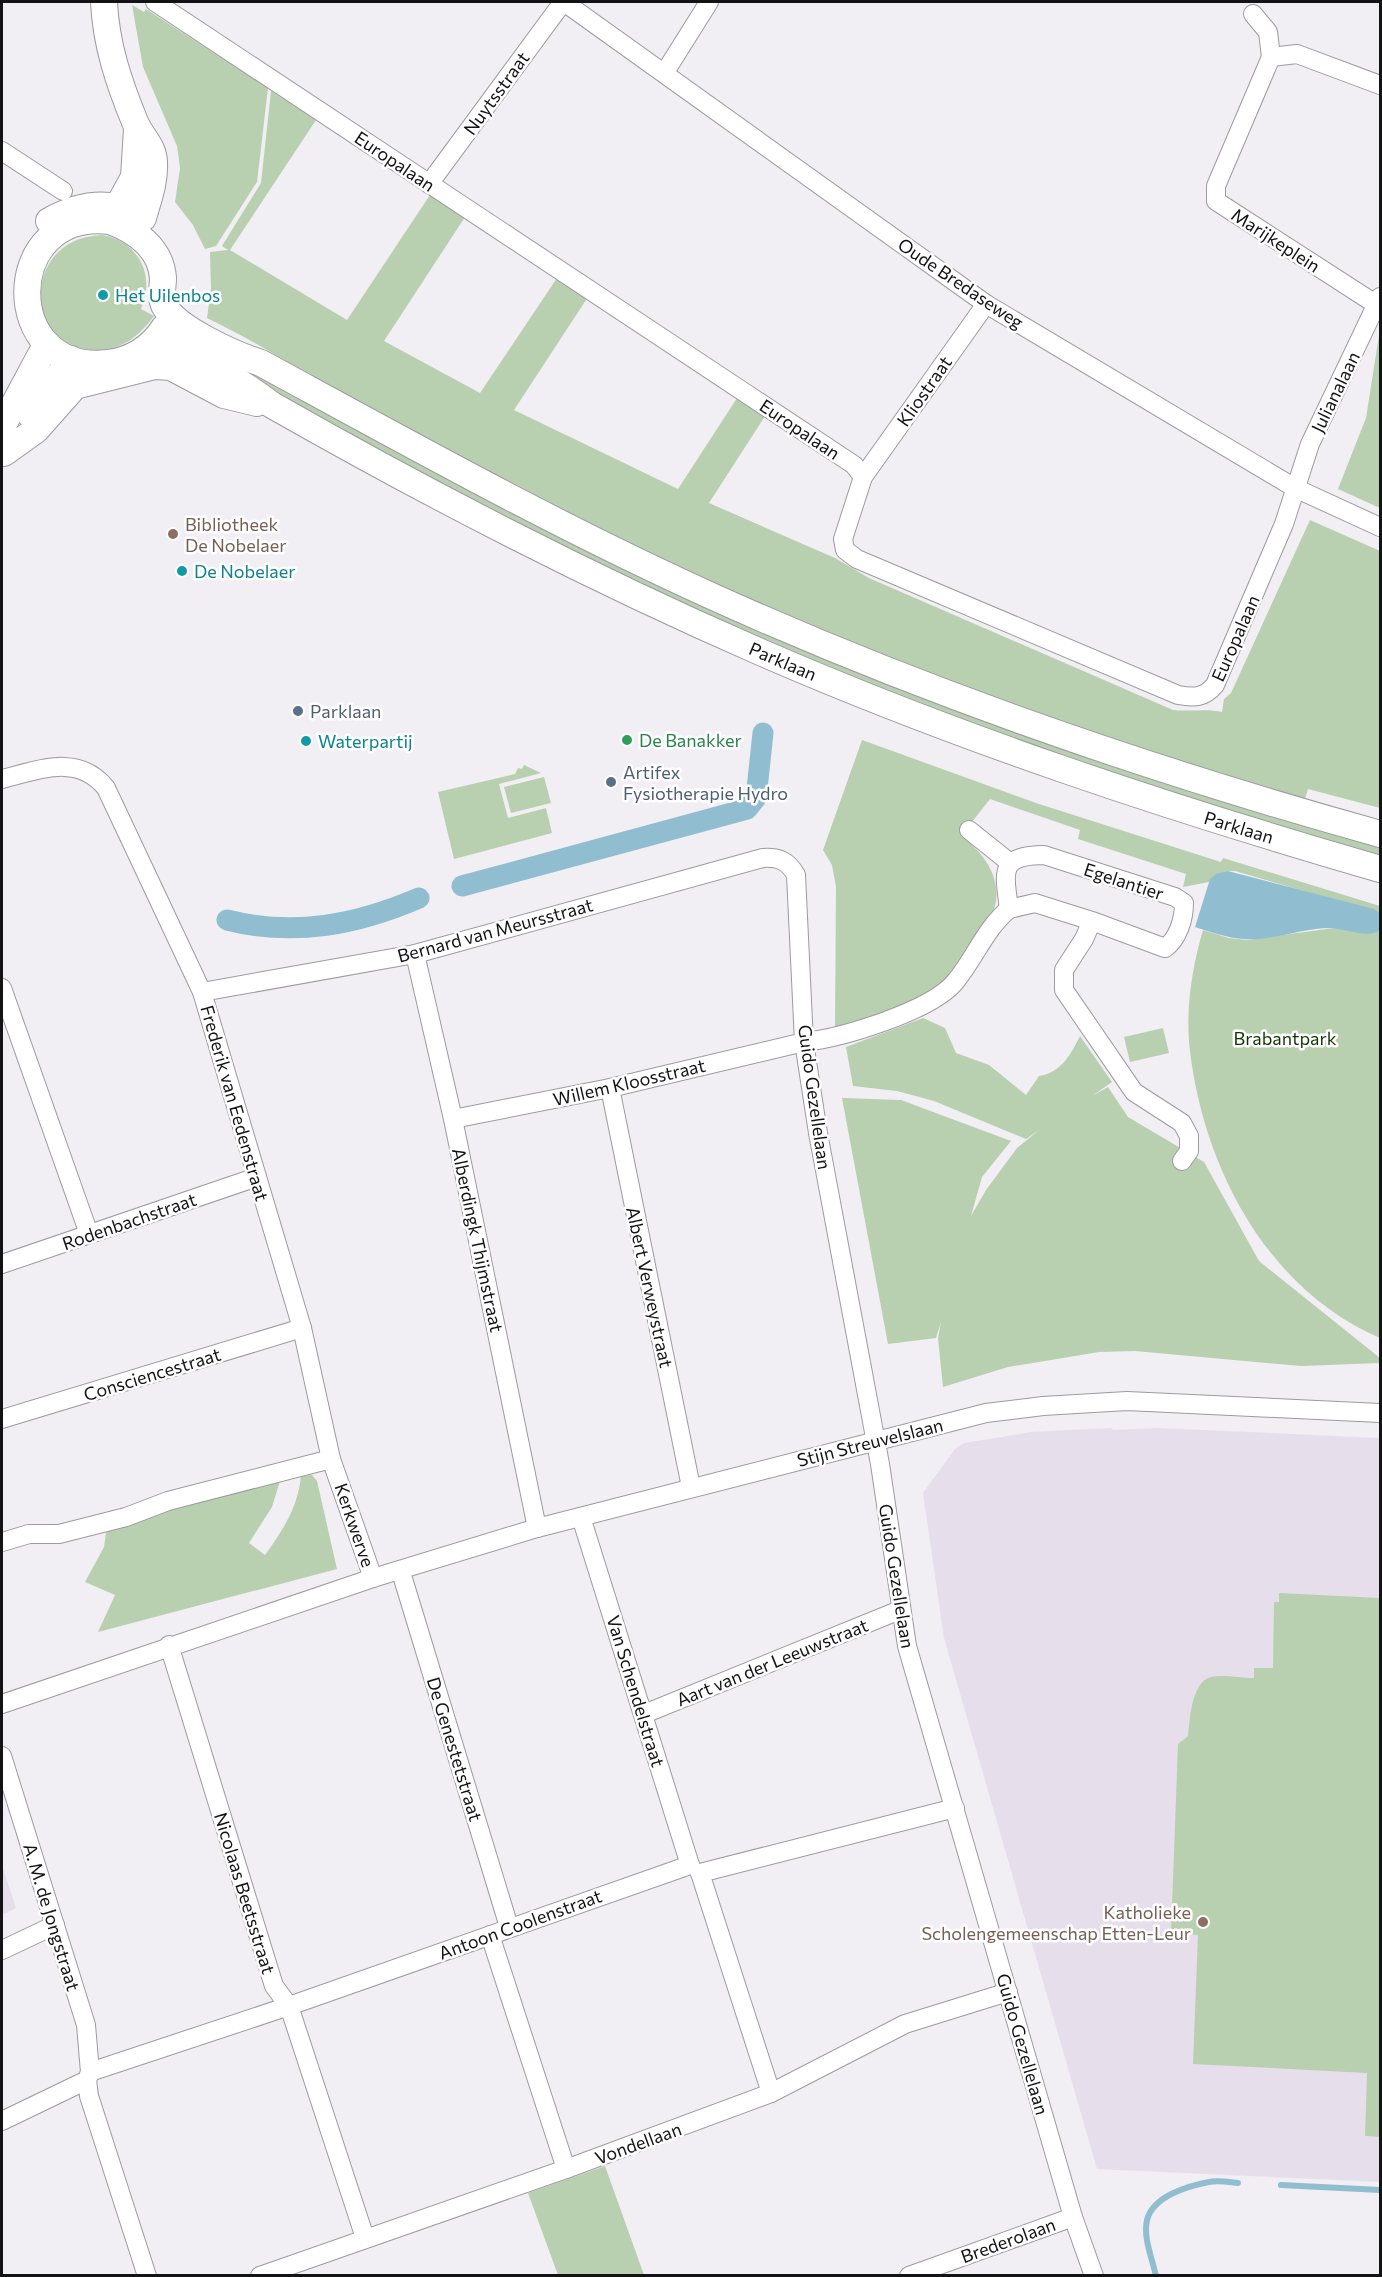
<svg xmlns="http://www.w3.org/2000/svg" width="1382" height="2277" font-family="Commissioner,sans-serif">
	<style>
		.built { fill: #e6dfeb }
		.green { fill: #b8d0b0 }
		.water { fill: #91bdd0 }
		.lines { fill: none; stroke-linecap: round; stroke-linejoin: round }
		.stream { stroke: #91bdd0; stroke-width: 6 }
		.canal { stroke: #91bdd0; stroke-width: 21 }
		.street-casing { stroke: #9d9aa0; stroke-width: 20 }
		.secondary-casing { stroke: #9d9aa0; stroke-width: 28 }
		.street { stroke: #fff; stroke-width: 18 }
		.secondary { stroke: #fff; stroke-width: 26 }
		.culture-dot { fill: #0f9aa8; stroke: #fff; stroke-width: 2 }
		.education-dot { fill: #8d6e63; stroke: #fff; stroke-width: 2 }
		.service-dot { fill: #5c6f8a; stroke: #fff; stroke-width: 2 }
		.leisure-dot { fill: #2e9e5b; stroke: #fff; stroke-width: 2 }
		.labels { text-anchor: middle; dominant-baseline: central; stroke-width: 5; stroke-linejoin: round; paint-order: stroke }
		.street-label { font-size: 18px; fill: #131214; stroke: #fff }
		.culture-label { font-size: 18px; fill: #0d838f; stroke: #fff; text-anchor: start }
		.education-label { font-size: 18px; fill: #785e54; stroke: #fff; text-anchor: start }
		.service-label { font-size: 18px; fill: #4e5e75; stroke: #fff; text-anchor: start }
		.leisure-label { font-size: 18px; fill: #27864d; stroke: #fff; text-anchor: start }
		.park-label { font-size: 18px; fill: #123303; stroke: #fff }
	</style>
	<rect width="100%" height="100%" fill="#f1eef4"/>
	<g class="built">
		<polygon points="1112,1428 1113,1430 1159,1428 1380,1438 1380,2182 1097,2169 944,1638 923,1493 955,1449 964,1443 1031,1432"/>
		<polygon points="2,1865 16,1908 2,1915"/>
	</g>
	<g class="green">
		<polygon points="132,5 144,12 146,9 268,88 257,182 216,246 205,249 193,225 175,202 180,168 177,146 143,67"/>
		<path d="M271,91L316,120L230,250L347,320L430,195L465,217L384,341L480,393L557,278L588,297L514,410L678,489L739,395L767,413L709,503L835,558L869,578L1173,710C1190,712 1207,708 1222,712L1224,699L1231,693L1310,520L1380,551V808L1308,789L1304,802C1063,725 826,641 598,529C524,493 450,455 379,416C322,385 269,348 211,320L207,318L211,289L210,252L228,250L222,246L261,183Z"/>
		<path d="M102,235C138,241 156,275 141,309L154,316C139,336 124,349 97,350C22,350 20,238 102,235Z"/>
		<polygon points="1380,329 1380,508 1338,489 1366,418"/>
		<polygon points="205,344 595,549 1380,844 1380,858 1122,780 860,683 707,617 529,532 199,353"/>
		<path d="M862,740L1039,804L1221,862L1223,858L1380,906V913L1235,871H1228L1209,882L1183,887L1186,874L1078,839L1080,830L990,799L961,836C983,852 1002,877 995,906C992,921 981,935 973,947C961,967 947,984 927,998C909,1009 858,1021 835,1029L836,887L832,865L823,850Z"/>
		<polygon points="524,765 541,773 499,784 508,818 546,808 552,833 454,859 438,792 515,774 518,768 522,769"/>
		<polygon points="544,777 551,803 511,813 504,787"/>
		<path d="M1334,928L1380,930V1338C1268,1290 1204,1169 1190,1051C1185,1012 1192,967 1203,930L1229,938L1247,940Z"/>
		<path d="M923,1018L945,1028L956,1053L989,1065L1026,1095L1039,1076C1061,1073 1071,1054 1080,1036L1112,1082L1092,1096L1108,1087L1128,1117L1204,1162L1259,1261L1380,1358V1363L1301,1366L1135,1351L1099,1352L1008,1367L943,1387L938,1338L941,1322L936,1338L888,1344L842,1098L901,1100L1011,1141L982,1177L971,1216L986,1190L1017,1148L1039,1130L1026,1139L934,1101L897,1091L853,1086L846,1047Z"/>
		<polygon points="1163,1028 1169,1053 1130,1062 1124,1037"/>
		<path d="M312,1475L317,1481L337,1569L98,1632L115,1595L85,1582L104,1547L107,1526L280,1481L272,1507L249,1543L265,1555C283,1530 298,1507 301,1476Z"/>
		<path d="M1279,1593L1380,1598V2137L1365,2136L1367,2073L1193,2064L1198,1935L1171,1933L1178,1744L1188,1736C1190,1720 1191,1682 1211,1677C1223,1674 1241,1678 1254,1678V1668H1273L1274,1602H1279Z"/>
		<polygon points="605,2166 644,2275 558,2275 528,2193"/>
	</g>
	<path class="water" d="M1228,871L1374,909L1380,913V930C1369,939 1346,929 1331,928C1301,928 1274,941 1244,939C1227,938 1211,932 1195,927L1210,879L1216,874Z"/>
	<g class="lines">
		<g class="stream">
			<polyline points="1281,2185 1380,2190"/>
			<path d="M1156,2276C1152,2258 1143,2237 1147,2220C1153,2196 1188,2186 1209,2182C1218,2180 1229,2182 1238,2183"/>
		</g>
		<g class="canal">
			<polyline points="462,886 747,809 756,798 763,733"/>
			<path d="M227,920C294,937 356,925 419,898"/>
		</g>
		<defs>
			<g id="street">
				<polyline points="155,2 854,465 863,477"/>
				<polyline points="564,2 986,304 1295,488 1380,527"/>
				<polyline points="1253,14 1268,32 1271,57"/>
				<polyline points="665,72 709,2"/>
				<polyline points="2,151 63,191"/>
				<polyline points="429,184 563,2"/>
				<path d="M986,304L863,477L843,539L845,550L857,559L1178,695C1194,698 1204,698 1215,685L1284,524L1310,444L1380,297"/>
				<polyline points="1377,305 1216,201 1216,186 1271,57 1297,54 1380,85"/>
				<path d="M2,779C39,770 78,753 106,788L202,992L302,1328L331,1459"/>
				<polyline points="969,830 1009,862"/>
				<path d="M1092,921L1165,948C1178,939 1184,919 1184,903L1175,897L1044,855C999,856 1004,870 1009,909L1035,903L1092,921L1084,939L1064,970V990L1134,1092L1182,1123L1189,1136V1151L1182,1161"/>
				<polyline points="415,954 453,1119 537,1528"/>
				<polyline points="2,988 89,1234"/>
				<path d="M202,992L415,954L763,858C779,857 788,861 796,875L804,1042L818,1133L880,1464L907,1646L1073,2217L1094,2276"/>
				<polyline points="610,1088 691,1487"/>
				<path d="M453,1119L610,1088L804,1042C842,1038 931,1011 955,982C975,958 985,929 1009,909"/>
				<polyline points="2,1264 257,1177"/>
				<polyline points="2,1419 302,1328"/>
				<polyline points="581,1517 690,1865"/>
				<polyline points="2,1542 29,1534 59,1534 126,1517 168,1501 331,1459 373,1578 2,1704"/>
				<polyline points="401,1572 509,1927"/>
				<polyline points="373,1578 537,1528 986,1413 1043,1406 1127,1401 1380,1413"/>
				<polyline points="169,1645 274,1986 289,2006 365,2238"/>
				<polyline points="644,1714 900,1610"/>
				<polyline points="2,1756 86,2025 90,2072 87,2080 2,2121"/>
				<polyline points="700,1873 955,1808"/>
				<polyline points="700,1873 771,2093"/>
				<polyline points="490,1935 566,2169"/>
				<polyline points="2,1950 55,1925"/>
				<polyline points="90,2072 289,2006 690,1865"/>
				<polyline points="87,2080 89,2096 147,2276"/>
				<polyline points="260,2276 566,2169 771,2093 905,2024 1008,1992"/>
				<polyline points="909,2276 1073,2217"/>
			</g>
			<g id="secondary">
				<path d="M104,2C106,45 119,83 135,122C141,137 154,146 154,163C155,182 148,200 143,218"/>
				<path d="M137,129L134,177L110,221C0,208 0,376 108,363C132,360 151,348 164,328"/>
				<path d="M49,221C76,206 106,199 135,214"/>
				<path d="M110,221C135,230 161,248 163,278C163,287 160,296 164,305C176,329 236,355 261,363C408,443 555,525 707,594C925,693 1150,770 1380,834"/>
				<path d="M156,341C197,354 237,379 272,405C430,495 591,578 758,651C960,739 1169,808 1380,869"/>
				<polyline points="30,414 71,359"/>
				<polyline points="2,427 46,345"/>
				<polyline points="4,453 36,430 75,386 155,366 171,367 224,395 257,403"/>
			</g>
		</defs>
		<use href="#street" class="street-casing"/>
		<use href="#secondary" class="secondary-casing"/>
		<use href="#street" class="street"/>
		<use href="#secondary" class="secondary"/>
	</g>
	<g class="culture-dot">
		<circle cx="103" cy="295" r="6"/>
		<circle cx="182" cy="571" r="6"/>
		<circle cx="306" cy="741" r="6"/>
	</g>
	<g class="education-dot">
		<circle cx="173" cy="534" r="6"/>
		<circle cx="1203" cy="1922" r="6"/>
	</g>
	<g class="service-dot">
		<circle cx="298" cy="711" r="6"/>
		<circle cx="611" cy="782" r="6"/>
	</g>
	<circle class="leisure-dot" cx="627" cy="740" r="6"/>
	<g class="labels">
		<g class="street-label">
			<text transform="translate(496 93) rotate(-54)">Nuytsstraat</text>
			<text transform="translate(395 161) rotate(34)">Europalaan</text>
			<text transform="translate(1276 240) rotate(33)">Marijkeplein</text>
			<text transform="translate(961 283) rotate(34)">Oude Bredaseweg</text>
			<text transform="translate(924 391) rotate(-55)">Kliostraat</text>
			<text transform="translate(1335 392) rotate(-64)">Julianalaan</text>
			<text transform="translate(800 429) rotate(34)">Europalaan</text>
			<text transform="translate(1235 638) rotate(-66)">Europalaan</text>
			<text transform="translate(783 661) rotate(23)">Parklaan</text>
			<text transform="translate(1239 827) rotate(17)">Parklaan</text>
			<text transform="translate(1124 881) rotate(18)">Egelantier</text>
			<text transform="translate(495 930) rotate(-15)">Bernard van Meursstraat</text>
			<text transform="translate(629 1082) rotate(-13)">Willem Kloosstraat</text>
			<text transform="translate(815 1097) rotate(82)">Guido Gezellelaan</text>
			<text transform="translate(235 1103) rotate(74)">Frederik van Eedenstraat</text>
			<text transform="translate(129 1221) rotate(-19)">Rodenbachstraat</text>
			<text transform="translate(478 1240) rotate(78)">Alberdingk Thijmstraat</text>
			<text transform="translate(650 1287) rotate(78)">Albert Verweystraat</text>
			<text transform="translate(152 1374) rotate(-17)">Consciencestraat</text>
			<text transform="translate(870 1442) rotate(-14)">Stijn Streuvelslaan</text>
			<text transform="translate(355 1525) rotate(71)">Kerkwerve</text>
			<text transform="translate(897 1576) rotate(81)">Guido Gezellelaan</text>
			<text transform="translate(772 1662) rotate(-22)">Aart van der Leeuwstraat</text>
			<text transform="translate(636 1691) rotate(73)">Van Schendelstraat</text>
			<text transform="translate(455 1749) rotate(73)">De Genestetstraat</text>
			<text transform="translate(245 1893) rotate(73)">Nicolaas Beetsstraat</text>
			<text transform="translate(52 1917) rotate(73)">A. M. de Jongstraat</text>
			<text transform="translate(520 1924) rotate(-20)">Antoon Coolenstraat</text>
			<text transform="translate(1023 2044) rotate(74)">Guido Gezellelaan</text>
			<text transform="translate(638 2143) rotate(-20)">Vondellaan</text>
			<text transform="translate(1008 2240) rotate(-20)">Brederolaan</text>
		</g>
		<g class="culture-label">
			<text x="115" y="295">Het Uilenbos</text>
			<text x="194" y="571">De Nobelaer</text>
			<text x="318" y="741">Waterpartij</text>
		</g>
		<g class="education-label">
			<text x="185" y="524">Bibliotheek<tspan x="185" dy="21">De Nobelaer</tspan></text>
			<text x="1191" y="1912" text-anchor="end">Katholieke<tspan x="1191" dy="21">Scholengemeenschap Etten-Leur</tspan></text>
		</g>
		<g class="service-label">
			<text x="310" y="711">Parklaan</text>
			<text x="623" y="772">Artifex<tspan x="623" dy="21">Fysiotherapie Hydro</tspan></text>
		</g>
		<g class="leisure-label">
			<text x="639" y="740">De Banakker</text>
		</g>
		<g class="park-label">
			<text x="1285" y="1038">Brabantpark</text>
		</g>
	</g>
	<rect width="1382" height="2277" fill="none" stroke="#131214" stroke-width="6"/>
</svg>
